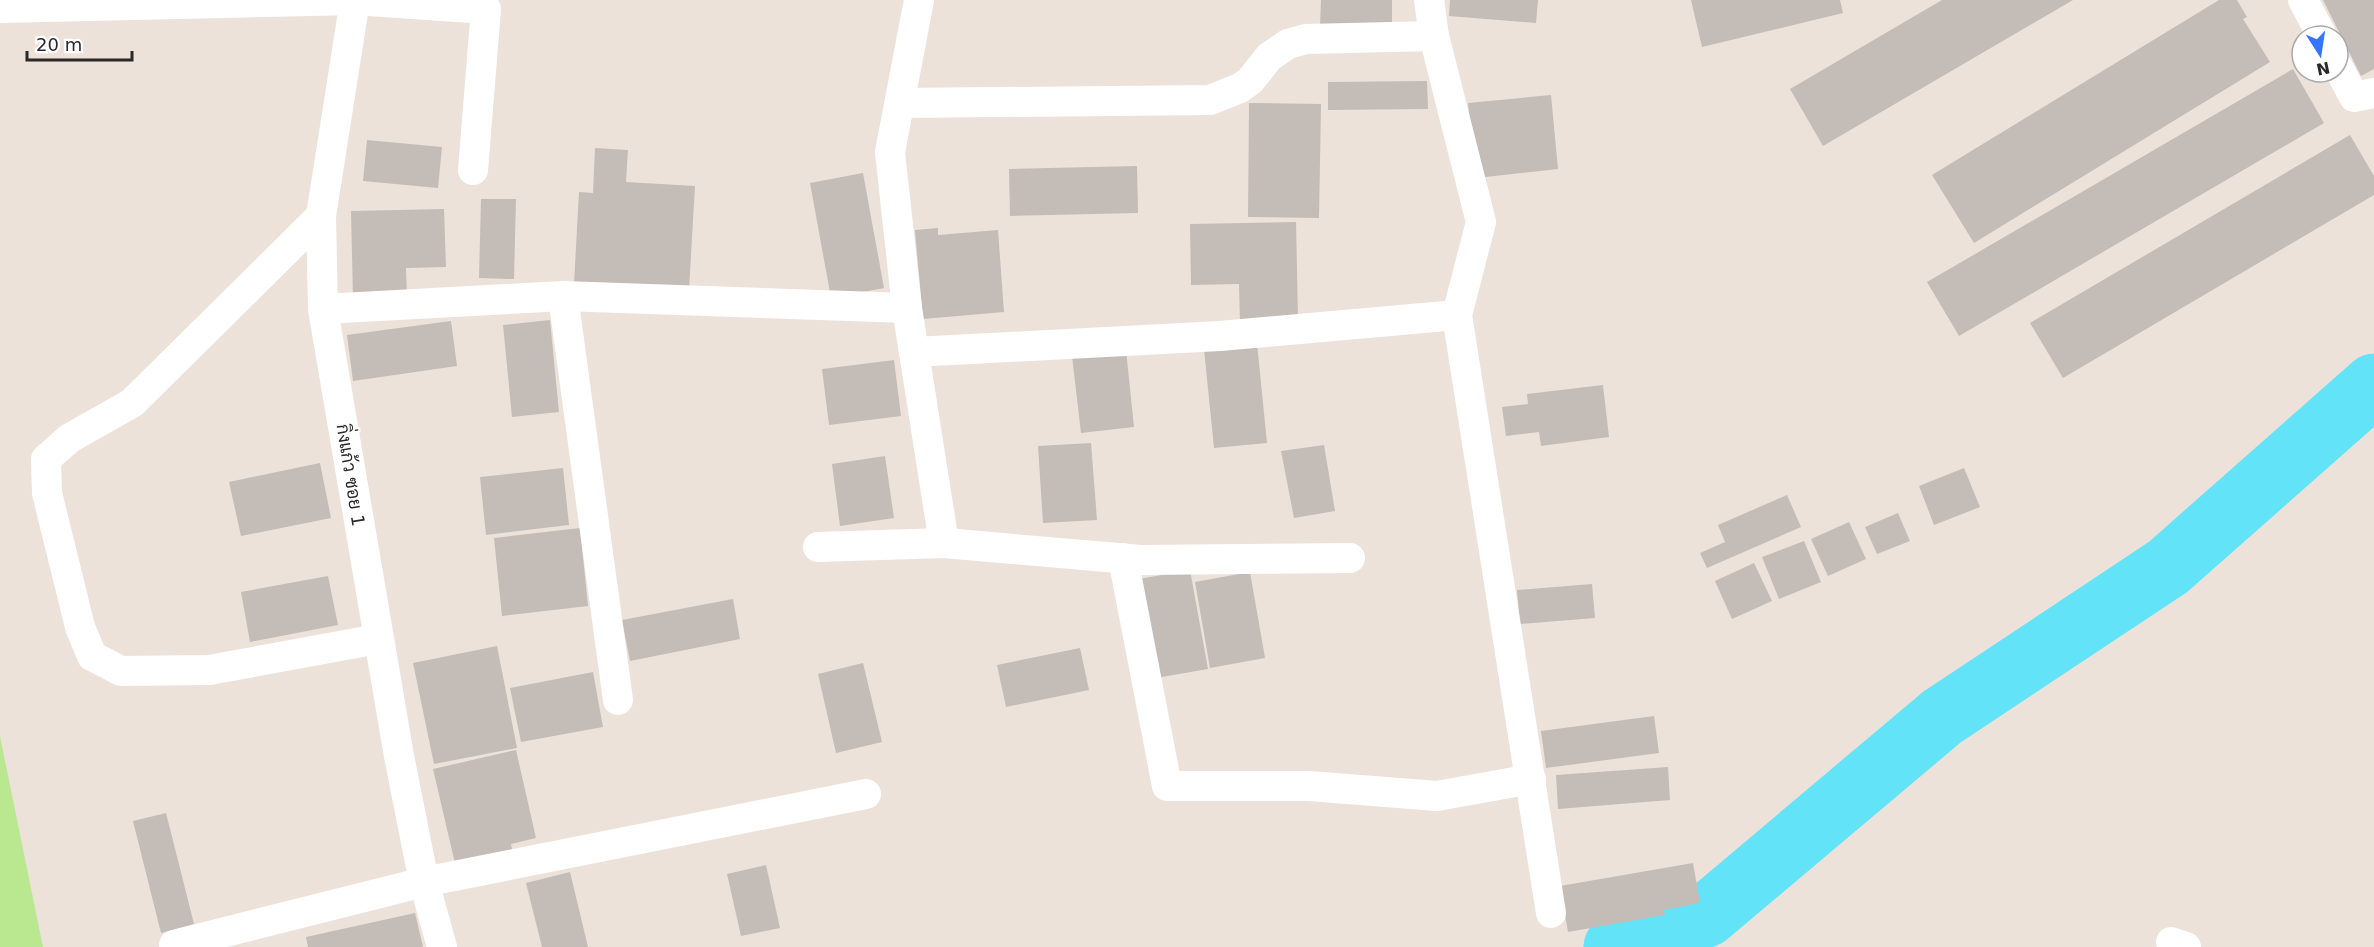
<svg xmlns="http://www.w3.org/2000/svg" width="2374" height="947" font-family="'DejaVu Sans',Sarabun,sans-serif">
	<style>
		.green { fill: #bae891 }
		.lines { fill: none; stroke-linecap: round; stroke-linejoin: round }
		.river { stroke: #63e3f8; stroke-width: 63 }
		.building { fill: #c4bcb6 }
		.minor { stroke: #fff; stroke-width: 30 }
		.labels { text-anchor: middle; dominant-baseline: central; stroke-width: 4.5; stroke-linejoin: round; paint-order: stroke }
		.street-label { font-size: 18px; fill: #292929; stroke: #fff }
	</style>
	<rect width="100%" height="100%" fill="#ede2da"/>
	<polygon class="green" points="0,736 43,947 0,947"/>
	<g class="lines">
		<polyline class="river" points="1615,947 1706,916 1942,717 2168,567 2374,385"/>
	</g>
	<g class="building">
		<polygon points="1321,0 1392,0 1392,29 1320,26"/>
		<polygon points="1450,0 1538,0 1536,23 1449,16"/>
		<polygon points="1691,0 1840,0 1843,13 1702,47"/>
		<polygon points="1942,0 2073,0 1823,146 1790,89"/>
		<polygon points="2219,0 2237,0 2247,17 2243,19 2270,62 1974,243 1932,175"/>
		<polygon points="2323,0 2374,0 2374,69 2361,76"/>
		<polygon points="2293,69 2324,123 1959,336 1927,282"/>
		<polygon points="1427,81 1428,109 1328,110 1328,82"/>
		<polygon points="1551,95 1558,169 1476,178 1468,103"/>
		<polygon points="1249,103 1321,104 1319,218 1248,217"/>
		<polygon points="2350,135 2374,176 2374,195 2063,378 2030,323"/>
		<polygon points="367,140 442,147 438,188 363,181"/>
		<polygon points="595,148 628,150 626,182 695,186 689,290 574,284 579,192 593,193"/>
		<polygon points="1137,166 1138,213 1010,216 1009,169"/>
		<polygon points="863,173 884,288 831,298 810,183"/>
		<polygon points="481,199 516,199 514,279 479,278"/>
		<polygon points="444,209 446,267 406,268 407,297 353,298 351,211"/>
		<polygon points="1296,222 1298,320 1240,322 1239,284 1191,285 1190,224"/>
		<polygon points="938,228 938,235 998,230 1004,312 923,319 915,230"/>
		<polygon points="550,320 559,412 512,417 503,325"/>
		<polygon points="451,321 457,366 353,381 347,335"/>
		<polygon points="1257,343 1267,443 1214,448 1204,349"/>
		<polygon points="1126,350 1134,427 1081,433 1072,356"/>
		<polygon points="894,360 901,416 829,425 822,369"/>
		<polygon points="1603,385 1609,437 1541,446 1539,432 1506,436 1502,407 1528,404 1527,394"/>
		<polygon points="1091,443 1097,520 1043,523 1038,446"/>
		<polygon points="1324,445 1335,511 1294,518 1281,451"/>
		<polygon points="885,456 894,518 840,526 832,464"/>
		<polygon points="320,463 331,518 241,536 229,482"/>
		<polygon points="563,468 569,525 486,535 480,477"/>
		<polygon points="1964,468 1980,507 1934,525 1919,486"/>
		<polygon points="1787,495 1801,527 1707,568 1700,553 1725,542 1718,525"/>
		<polygon points="1898,513 1910,541 1877,554 1865,527"/>
		<polygon points="1849,522 1866,559 1828,576 1811,539"/>
		<polygon points="580,528 588,606 502,616 494,538"/>
		<polygon points="1804,541 1821,582 1779,599 1762,557"/>
		<polygon points="1754,563 1772,601 1732,619 1715,581"/>
		<polygon points="1190,570 1208,669 1156,678 1139,579"/>
		<polygon points="1250,572 1265,658 1210,668 1195,582"/>
		<polygon points="328,576 338,625 250,642 241,592"/>
		<polygon points="1592,584 1595,618 1520,624 1517,590"/>
		<polygon points="733,599 740,639 630,661 622,620"/>
		<polygon points="497,646 517,748 434,764 413,663"/>
		<polygon points="1080,648 1089,690 1006,707 997,665"/>
		<polygon points="863,663 882,742 836,753 818,674"/>
		<polygon points="593,672 603,727 521,742 510,688"/>
		<polygon points="1654,716 1659,753 1546,768 1541,731"/>
		<polygon points="516,750 536,838 511,844 514,859 457,872 433,769"/>
		<polygon points="1668,767 1670,800 1558,809 1556,775"/>
		<polygon points="166,813 194,924 161,933 133,821"/>
		<polygon points="1693,863 1700,903 1664,910 1665,915 1568,932 1560,886"/>
		<polygon points="766,865 780,928 741,936 727,874"/>
		<polygon points="570,872 588,947 542,947 526,883"/>
		<polygon points="415,913 423,947 308,947 306,937"/>
	</g>
	<g class="lines">
		<g class="minor">
			<polyline points="355,0 321,216 323,309 399,756 424,882 442,947"/>
			<polyline points="919,0 890,152 907,308 944,543"/>
			<polyline points="1429,0 1434,36 1481,222 1457,315 1551,913"/>
			<polyline points="2303,0 2322,36"/>
			<polyline points="0,8 355,0 486,9 473,170"/>
			<polyline points="2338,67 2354,97 2374,93"/>
			<polyline points="900,103 1210,100 1240,88 1250,81 1269,57 1288,44 1306,39 1434,36"/>
			<polyline points="321,216 132,403 70,438 46,459 47,493 80,627 92,656 121,671 209,670 378,639"/>
			<polyline points="563,296 618,700"/>
			<polyline points="323,309 563,296 907,308"/>
			<polyline points="914,352 1220,336 1457,315"/>
			<polyline points="818,547 944,543 1141,560 1350,558"/>
			<polyline points="1123,558 1167,786 1309,786 1437,796 1531,779"/>
			<polyline points="2171,942 2186,947"/>
			<polyline points="174,945 424,882 866,794"/>
		</g>
	</g>
	<g class="labels">
		<g class="street-label">
			<text transform="translate(351 475) rotate(81)">กิ่งแก้ว ซอย 1</text>
		</g>
	</g>
	<g transform="translate(2320 54) rotate(168)"><circle r="28" fill="#ffffff" stroke="#a9a9a9" stroke-width="1.5"/>
	<path d="M0-4.5L10 22L0 15L-10 22Z" fill="#3474ff"/>
	<text y="-9" font-size="16" font-weight="bold" text-anchor="middle" fill="#292929">N</text>
	</g>
	<path d="M27 51v9h105v-9" fill="none" stroke="#292929" stroke-width="3"/>
	<text x="36" y="51" font-size="18" fill="#292929" stroke="#ffffff" stroke-width="4.5" paint-order="stroke">20 m</text>
</svg>
